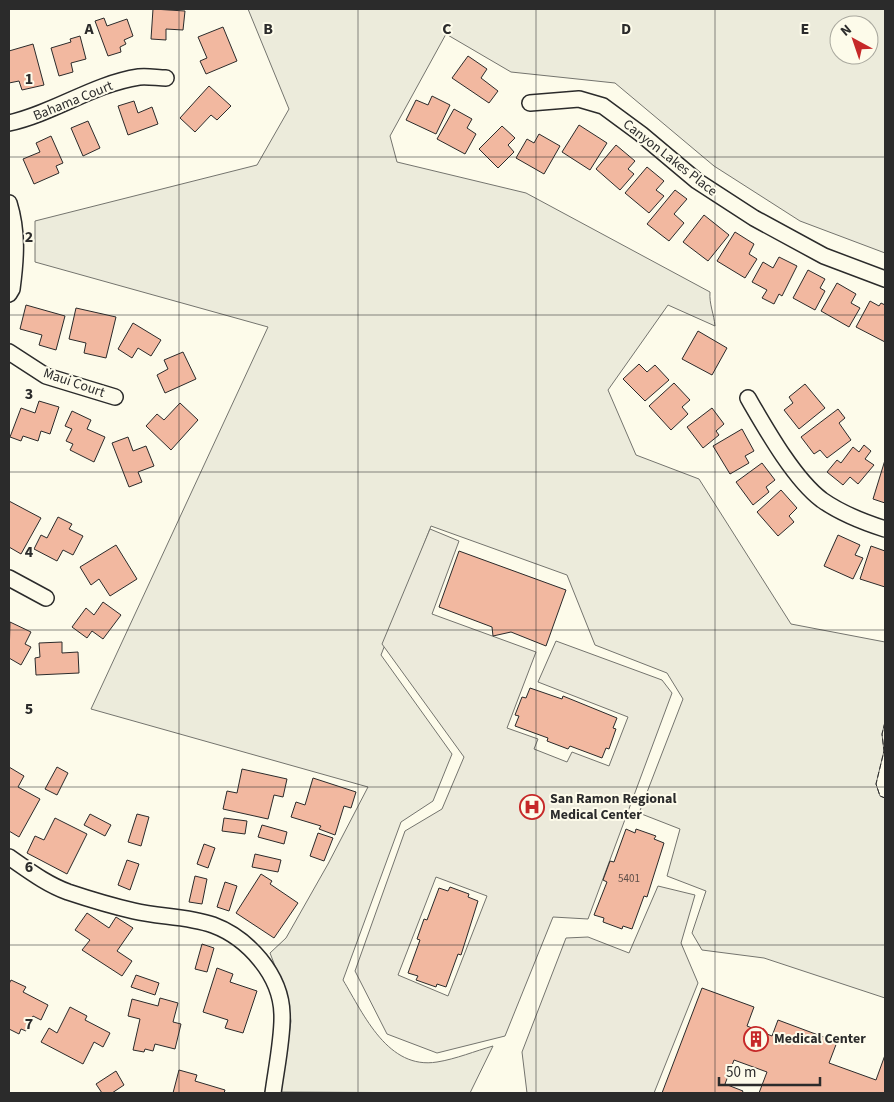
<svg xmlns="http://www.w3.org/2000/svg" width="894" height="1102" font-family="'Source Sans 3',sans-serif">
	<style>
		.green { fill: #ecebdb; stroke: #74746e; fill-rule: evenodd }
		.parking { fill: #eceadb; stroke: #74746e; fill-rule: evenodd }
		.building { fill: #f2b8a0; stroke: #2b2b2b }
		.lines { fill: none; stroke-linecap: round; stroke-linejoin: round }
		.minor-casing { stroke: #2b2b2b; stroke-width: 18 }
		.minor { stroke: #fdfbea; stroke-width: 15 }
		.fence { stroke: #2b2b2b; stroke-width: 1; stroke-dasharray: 6 2.5; stroke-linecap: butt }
		.grid { fill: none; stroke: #2b2b2b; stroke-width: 1; stroke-opacity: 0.55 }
		.labels { text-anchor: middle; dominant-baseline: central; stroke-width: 4; stroke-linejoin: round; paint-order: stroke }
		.number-label { font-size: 11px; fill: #5d4e48 }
		.street-label { font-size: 14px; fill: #2b2b2b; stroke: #fdfbea }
		.poi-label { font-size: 14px; font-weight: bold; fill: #2b2b2b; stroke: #fdfbea; text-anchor: start }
		.grid-label { font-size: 16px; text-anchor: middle; font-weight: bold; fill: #2b2b2b; stroke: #fdfbea; stroke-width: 4; stroke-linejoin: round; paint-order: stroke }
	</style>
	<rect width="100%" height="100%" fill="#fdfbea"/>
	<path class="green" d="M248,9H885V253L800,221L714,166L615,83L511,72L446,34L390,136L397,162L526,193L710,292C709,304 714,314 715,326L668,305L608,390L636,455L699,479L791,624L885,642V722L882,734L884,751L876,784L880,796L885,798V998L764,958L702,950L692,933L706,891L667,876L680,829L639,813L683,699L667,673L595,645L567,575L431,526L381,655L452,754L433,801L401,822L343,980C364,1015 388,1070 437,1062C456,1059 475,1051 493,1046L470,1093L281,1092L291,1021L287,997L270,953L286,938L328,864L368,787L91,709L268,327L35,262V221L257,165L289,109ZM839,25H869V55H839Z"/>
	<g class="parking">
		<path d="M430,529L459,541L432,614L536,652L507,728L538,739L534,749L567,762L572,752L609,766L628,717L538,682L556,641L662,680L672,693L588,919L553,917L505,1036L437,1053L387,1034L355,971L405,831L442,809L464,757L382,644ZM436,877L487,896L448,996L398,975Z"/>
		<polygon points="658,886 695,895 681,943 698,983 654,1093 527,1093 522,1052 566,938 588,937 629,953"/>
	</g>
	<g class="building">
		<polygon points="153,9 185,11 183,30 166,29 166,40 151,39"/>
		<polygon points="104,18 107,26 127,19 133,36 124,40 126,44 120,47 121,52 108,56 95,21"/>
		<polygon points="223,27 237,61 206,74 200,61 207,58 198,37"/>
		<polygon points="80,36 86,59 71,63 73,72 59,76 51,48 71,42 70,39"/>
		<polygon points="33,44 44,85 22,90 19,81 9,83 9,51"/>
		<polygon points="468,56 487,69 481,78 498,91 489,103 452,78"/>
		<polygon points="209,86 231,106 217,120 211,115 195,132 180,118"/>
		<polygon points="432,96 450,105 436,134 406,120 416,100 428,105"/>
		<polygon points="134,101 138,113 152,107 158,124 128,135 118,106"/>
		<polygon points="454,109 472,119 467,128 476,134 465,154 437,139"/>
		<polygon points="88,121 100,148 83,156 71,128"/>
		<polygon points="579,125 607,143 590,170 562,152"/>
		<polygon points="502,126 515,138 508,145 514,152 498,168 479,149"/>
		<polygon points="539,134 560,146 544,174 516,158 527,139 534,143"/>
		<polygon points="51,136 63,163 56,166 59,173 34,184 23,159 40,152 36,143"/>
		<polygon points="616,145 635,161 628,169 634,174 620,190 596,169"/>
		<polygon points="647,167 664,181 656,190 664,196 649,213 625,193"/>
		<polygon points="675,190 687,199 674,214 684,223 669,241 647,224"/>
		<polygon points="704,215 729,235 708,261 683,242"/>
		<polygon points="735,232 754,244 749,254 757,259 745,278 717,261"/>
		<polygon points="779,257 797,266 782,296 779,294 774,304 762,298 767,290 752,282 763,262 773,268"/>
		<polygon points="808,270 825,279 820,288 825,291 815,310 793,298"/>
		<polygon points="837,283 856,294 851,303 860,308 849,327 821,311"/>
		<polygon points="870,301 879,306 881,303 885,305 885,342 856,327"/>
		<polygon points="26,305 65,316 56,350 39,345 42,335 20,329"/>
		<polygon points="76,308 116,317 106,358 84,353 86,343 69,339"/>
		<polygon points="133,323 161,340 151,356 138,348 132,358 118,349"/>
		<polygon points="698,331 727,348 712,375 682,359"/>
		<polygon points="183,352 196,379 165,393 157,375 168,369 164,360"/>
		<polygon points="639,364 647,372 655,365 669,380 645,401 623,379"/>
		<polygon points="674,383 690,400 682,407 688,414 671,430 649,406"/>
		<polygon points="805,384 825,408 799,429 784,410 793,403 789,397"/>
		<polygon points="39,401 59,407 50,434 41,431 38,441 23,436 21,441 10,437 21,408 35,413"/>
		<polygon points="180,403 198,420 171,450 146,426 157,414 164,420"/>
		<polygon points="712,408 724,424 716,431 719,435 703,448 687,427"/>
		<polygon points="838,409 845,418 839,423 851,440 827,458 820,450 814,454 801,437"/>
		<polygon points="72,411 91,420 87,429 105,437 94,462 70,450 73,444 66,441 72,429 65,426"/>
		<polygon points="742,429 754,451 745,456 749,463 730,474 713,446"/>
		<polygon points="128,437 133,451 146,446 154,466 138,472 142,482 129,487 112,443"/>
		<polygon points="864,445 871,451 865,459 874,465 858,484 850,477 843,485 827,472 837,460 841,463 853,447 859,452"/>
		<polygon points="885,460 885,503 873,499"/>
		<polygon points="762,463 775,480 766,487 769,492 753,505 736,482"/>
		<polygon points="781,490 797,508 789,516 794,522 778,536 757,512"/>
		<polygon points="9,501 41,518 21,554 9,547"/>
		<polygon points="58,517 72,524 69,529 83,536 73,555 63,550 57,561 34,549 41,535 47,538"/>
		<polygon points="838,535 860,545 855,555 863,558 853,579 824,566"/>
		<polygon points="116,545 137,579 110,596 99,579 91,585 80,567"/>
		<polygon points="871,546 885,551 885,587 860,579"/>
		<polygon points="459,551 566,590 546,646 511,632 493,636 492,627 439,607"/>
		<polygon points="103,602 121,615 103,639 92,631 87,638 72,627 86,608 94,615"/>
		<polygon points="10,622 31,632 25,644 31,647 21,665 9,658"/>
		<polygon points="62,642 62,653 78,652 79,673 36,675 35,658 40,657 39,643"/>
		<polygon points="530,688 562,699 563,696 617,718 613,728 616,729 609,749 606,748 602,758 570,746 568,749 547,741 548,738 515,726 519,716 515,715 522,697 526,698"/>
		<polygon points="9,767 24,776 18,787 40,799 19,837 9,831"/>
		<polygon points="57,767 68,773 57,795 45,789"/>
		<polygon points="242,769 287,779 283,797 274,795 268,819 223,809 227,791 237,793"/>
		<polygon points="313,778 356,792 351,808 344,806 335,835 319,829 321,826 291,817 296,802 305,805"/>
		<polygon points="90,814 111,825 105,836 84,825"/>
		<polygon points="137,814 149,817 141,846 128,842"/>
		<polygon points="55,818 87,834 67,874 27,853 35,836 44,840"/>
		<polygon points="224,818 247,821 245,834 222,831"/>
		<polygon points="262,825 287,832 284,844 258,837"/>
		<polygon points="626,829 635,833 636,829 656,836 654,839 664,843 647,897 644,896 632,929 623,926 622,929 603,922 604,918 594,915 607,882 603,880 610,861 614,862"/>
		<polygon points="318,833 333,838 324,861 310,856"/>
		<polygon points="204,844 215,848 208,868 197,864"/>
		<polygon points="255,854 281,860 278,872 252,867"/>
		<polygon points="127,860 139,864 130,890 118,885"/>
		<polygon points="261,874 272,881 270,884 298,903 274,938 236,913"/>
		<polygon points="195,876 207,879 202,904 189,902"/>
		<polygon points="225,882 237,886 229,911 217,907"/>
		<polygon points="450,887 469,894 468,897 478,901 461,955 458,954 446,987 437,984 436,987 416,980 418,976 408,973 420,940 417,939 424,919 427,920 439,888 448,891"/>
		<polygon points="87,913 109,928 116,917 133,928 117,951 132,961 122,976 82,950 90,940 75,930"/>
		<polygon points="202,944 214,948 207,972 195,969"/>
		<polygon points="217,968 233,974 230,982 257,991 243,1033 225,1028 228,1020 203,1012"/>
		<polygon points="136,975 159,983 155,995 131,987"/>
		<polygon points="11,980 26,987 23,992 48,1005 41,1020 33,1016 26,1031 21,1029 19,1034 9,1029 9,984"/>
		<polygon points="702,988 754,1007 747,1026 772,1036 778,1020 837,1042 829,1063 876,1080 885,1055 885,1093 759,1093 767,1072 734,1060 725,1084 743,1091 742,1093 662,1093"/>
		<polygon points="160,998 178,1003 173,1022 181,1024 175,1049 155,1044 153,1051 145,1049 144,1052 133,1050 140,1019 128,1016 132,999 158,1006"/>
		<polygon points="70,1007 87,1016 85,1020 110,1033 103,1047 94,1042 83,1064 41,1042 49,1028 57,1033"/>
		<polygon points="179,1070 197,1075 195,1081 225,1090 224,1093 173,1093"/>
		<polygon points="116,1071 124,1085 112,1093 102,1093 96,1084"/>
	</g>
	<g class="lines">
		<defs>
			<g id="minor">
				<polyline points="530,103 579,99 603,106 641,134 697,181 754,218 824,256 885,279"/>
				<path d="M9,123C54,113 93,84 139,77C148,76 158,78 166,78"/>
				<path d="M9,203C18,232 16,259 12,289L9,294"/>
				<polyline points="9,352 46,376 115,397"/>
				<path d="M748,398C766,429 794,479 822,500C842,514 863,522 885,529"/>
				<polyline points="9,578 46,598"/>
				<path d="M9,857C28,870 46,884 68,892C89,899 112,906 134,911C159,917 188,916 213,925C248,938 281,975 282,1014C283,1036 276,1070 273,1093"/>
			</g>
		</defs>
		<use href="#minor" class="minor-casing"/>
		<use href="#minor" class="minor"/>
		<polyline class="fence" points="885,722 882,734 884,751 876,784 880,796 885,798"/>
	</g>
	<path class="grid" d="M179,9V1093M358,9V1093M536,9V1093M715,9V1093M9,157H885M9,315H885M9,472H885M9,630H885M9,787H885M9,945H885"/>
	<defs>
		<symbol id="hospital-ring" viewBox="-11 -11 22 22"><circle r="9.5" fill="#fdfbea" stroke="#c62828" stroke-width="1.5"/><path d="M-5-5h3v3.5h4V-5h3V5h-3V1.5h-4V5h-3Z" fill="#c62828"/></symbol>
		<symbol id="building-ring" viewBox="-11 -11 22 22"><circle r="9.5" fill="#fdfbea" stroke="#c62828" stroke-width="1.5"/><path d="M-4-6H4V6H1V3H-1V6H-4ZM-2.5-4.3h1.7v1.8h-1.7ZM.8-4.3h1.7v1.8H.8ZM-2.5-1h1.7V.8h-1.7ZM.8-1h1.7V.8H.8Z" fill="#c62828"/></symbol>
	</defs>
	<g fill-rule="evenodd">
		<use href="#hospital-ring" x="518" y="793" width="28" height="28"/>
		<use href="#building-ring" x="742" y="1025" width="28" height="28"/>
	</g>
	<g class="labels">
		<g class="number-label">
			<text x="629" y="878">5401</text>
		</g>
		<g class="street-label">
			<text transform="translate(73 101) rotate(-22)">Bahama Court</text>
			<text transform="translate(670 158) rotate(38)">Canyon Lakes Place</text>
			<text transform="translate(74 383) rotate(19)">Maui Court</text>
		</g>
		<g class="poi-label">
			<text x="550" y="799">San Ramon Regional<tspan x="550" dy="16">Medical Center</tspan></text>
			<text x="774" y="1039">Medical Center</text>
		</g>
	</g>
	<g class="grid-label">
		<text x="89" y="34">A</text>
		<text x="268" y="34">B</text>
		<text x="447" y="34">C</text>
		<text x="626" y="34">D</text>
		<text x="805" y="34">E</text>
		<text x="29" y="84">1</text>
		<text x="29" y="242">2</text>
		<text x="29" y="399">3</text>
		<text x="29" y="557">4</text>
		<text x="29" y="714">5</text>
		<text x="29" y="872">6</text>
		<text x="29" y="1029">7</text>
	</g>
	<rect width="894" height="1102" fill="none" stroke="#2b2b2b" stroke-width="20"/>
	<g transform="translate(854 40) rotate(320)"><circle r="24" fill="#fdfbea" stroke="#a9a89e"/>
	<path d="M0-4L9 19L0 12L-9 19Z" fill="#c62828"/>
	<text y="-8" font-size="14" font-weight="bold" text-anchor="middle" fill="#2b2b2b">N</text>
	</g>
	<path d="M719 1077v8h101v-8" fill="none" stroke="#2b2b2b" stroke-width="2.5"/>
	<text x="726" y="1077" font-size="15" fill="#2b2b2b" stroke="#fdfbea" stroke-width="4" paint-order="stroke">50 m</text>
</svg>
